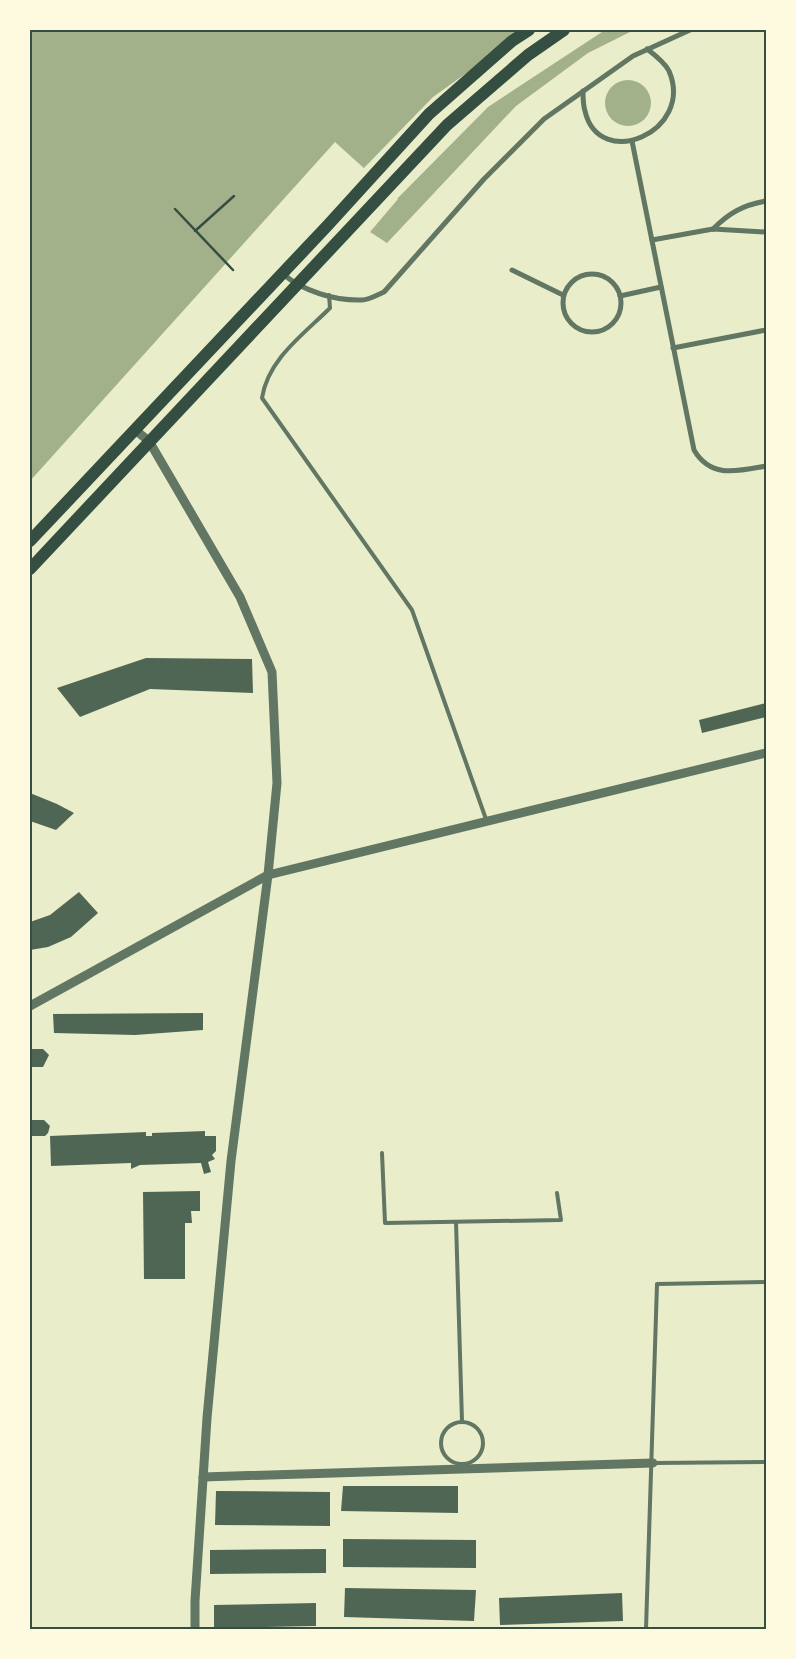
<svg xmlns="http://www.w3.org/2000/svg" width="796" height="1659" font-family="'Archivo Narrow',sans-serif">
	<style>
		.water { fill: #a3b18a }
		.pier { fill: #e9edc9 }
		.building { fill: #4f6655 }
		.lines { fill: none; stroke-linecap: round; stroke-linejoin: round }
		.path { stroke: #344e41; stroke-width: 2.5 }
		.service { stroke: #617663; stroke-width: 4 }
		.minor { stroke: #617663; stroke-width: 5 }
		.tertiary { stroke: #617663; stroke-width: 9 }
		.primary { stroke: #344e41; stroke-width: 12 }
		.neatline { fill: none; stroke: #344e41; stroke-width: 2 }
	</style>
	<rect width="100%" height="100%" fill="#e9edc9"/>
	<g class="water">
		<polygon points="30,30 634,30 588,53 516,106 387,243 370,232 398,199 335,142 30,481"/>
		<circle cx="628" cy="103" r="23"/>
	</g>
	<polygon class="pier" points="527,30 605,30 488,107 388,208 395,200 362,170 433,97"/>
	<g class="building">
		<polygon points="146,658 252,659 253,693 150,689 80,717 57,688"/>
		<polygon points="766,703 766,717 702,733 699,720"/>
		<polygon points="30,793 57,804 74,813 56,830 30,821"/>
		<polygon points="79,892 98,913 71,937 48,947 30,950 30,922 50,915"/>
		<polygon points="203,1013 203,1030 135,1035 54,1033 53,1014"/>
		<polygon points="30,1049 43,1049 49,1055 43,1067 30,1067"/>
		<polygon points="30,1120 44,1120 50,1126 48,1133 45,1136 30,1136"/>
		<polygon points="205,1131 205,1136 216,1136 216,1151 212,1155 215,1159 208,1162 211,1172 204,1174 201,1163 140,1165 131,1169 131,1163 51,1166 50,1136 146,1132 146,1136 152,1136 152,1133"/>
		<polygon points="200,1191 200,1211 191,1211 192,1223 185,1223 185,1279 144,1279 143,1192"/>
		<polygon points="343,1486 458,1486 458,1513 341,1511"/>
		<polygon points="216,1491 330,1492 330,1526 215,1525"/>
		<polygon points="343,1539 476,1540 476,1568 343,1567"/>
		<polygon points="326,1549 326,1573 210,1574 210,1550"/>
		<polygon points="345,1588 476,1590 474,1621 344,1617"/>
		<polygon points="622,1593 623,1621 500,1625 499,1598"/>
		<polygon points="316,1603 316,1626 214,1628 214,1605"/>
	</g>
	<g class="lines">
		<g class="path">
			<polyline points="175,209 233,270"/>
			<polyline points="195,231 234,196"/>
		</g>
		<g class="service">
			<path d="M329,295L330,308C304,334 268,359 262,398L412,610L487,822"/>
			<polyline points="382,1153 385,1223 561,1220 557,1193"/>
			<polyline points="456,1222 462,1421"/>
			<circle cx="462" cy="1443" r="21"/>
			<polyline points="653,1463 766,1462"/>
			<polyline points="646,1629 657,1284 766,1282"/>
		</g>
		<g class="minor">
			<path d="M583,91C583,98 583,105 585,111C599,172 695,132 669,71C665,63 655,55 647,49"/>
			<path d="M632,141L694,450C711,479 738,471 766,466"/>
			<path d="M713,229C729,213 743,205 766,201"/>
			<polyline points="652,240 713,229 766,232"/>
			<polyline points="512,270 563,295"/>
			<circle cx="592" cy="303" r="29"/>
			<path d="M283,274C303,291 335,301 362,300C369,300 377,295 384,292L484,179L544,119L633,56L690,30"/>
			<polyline points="620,296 661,287"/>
			<polyline points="673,348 766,330"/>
		</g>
		<g class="tertiary">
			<polyline points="135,430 149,441 240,597 272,672 277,783 268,875 231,1161 207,1418 195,1601 195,1629"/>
			<polyline points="30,1006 268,875 766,753"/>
			<polyline points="203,1477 653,1463"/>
		</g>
		<g class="primary">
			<polyline points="30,541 328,225 429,114 512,41 529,30"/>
			<polyline points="30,569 447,125 528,55 564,30"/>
		</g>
	</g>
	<rect width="796" height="1659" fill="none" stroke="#fefae0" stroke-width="62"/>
	<rect x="31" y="31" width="734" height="1597" class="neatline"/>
</svg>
